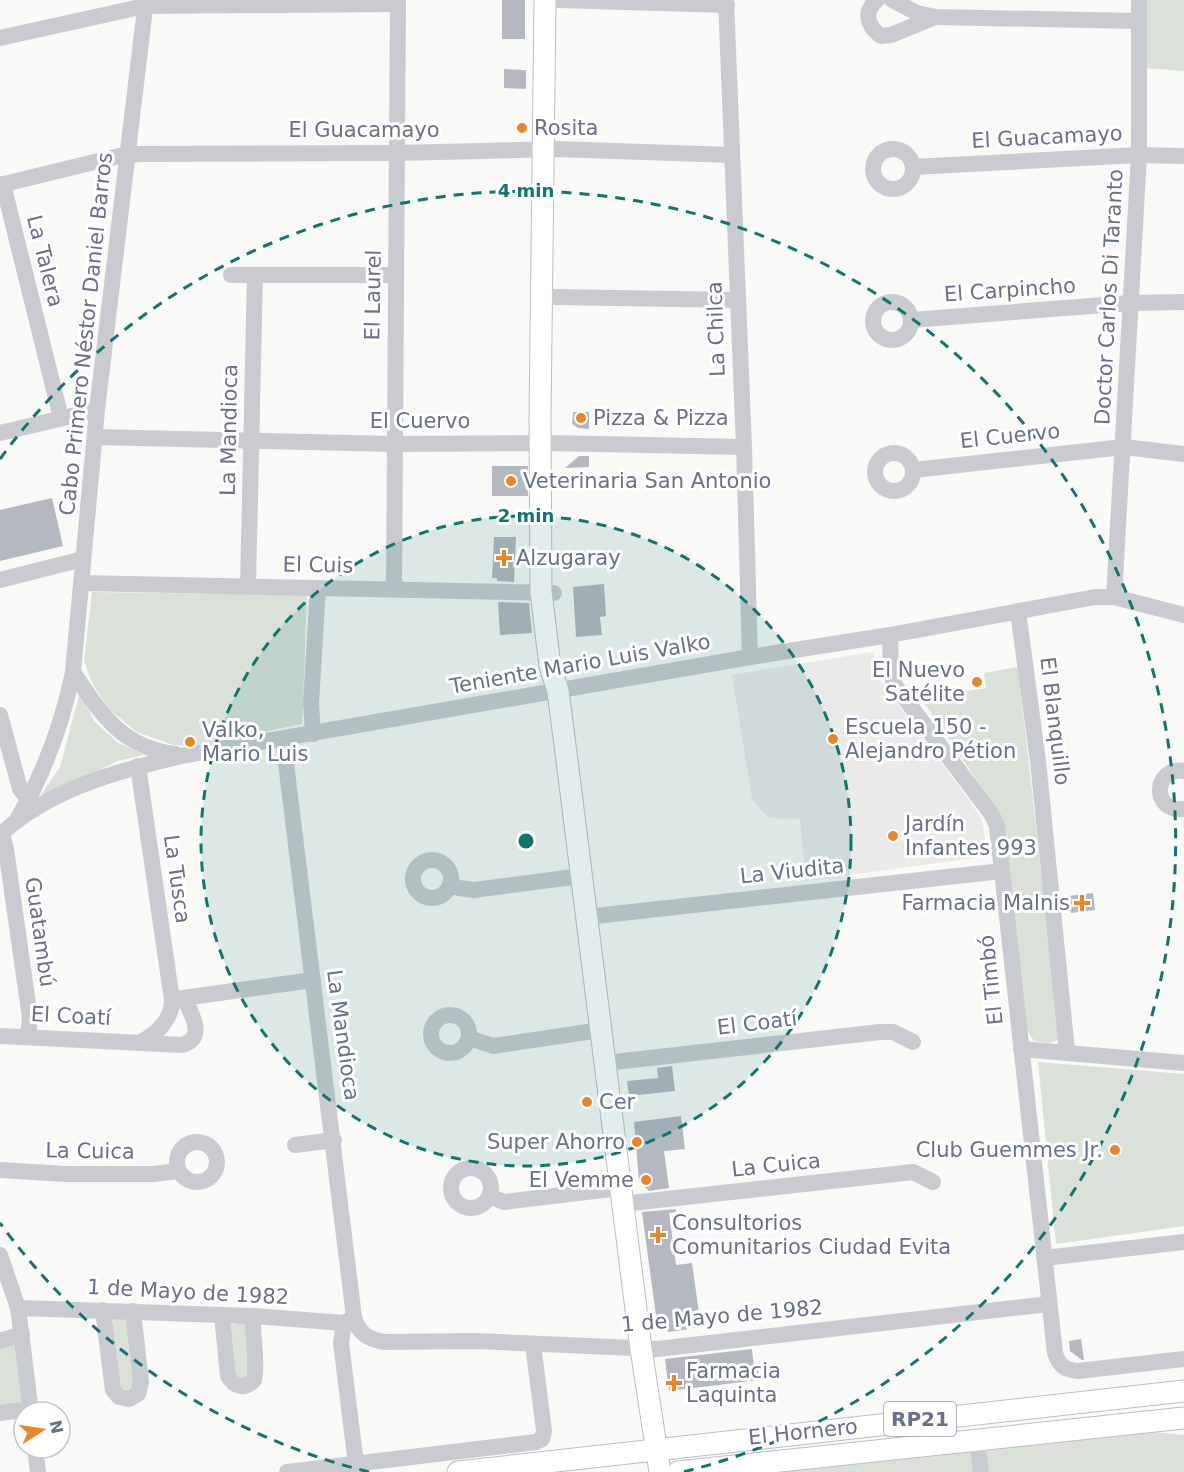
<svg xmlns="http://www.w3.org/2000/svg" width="1184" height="1472" font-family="'DejaVu Sans',sans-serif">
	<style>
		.built { fill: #eaeaea }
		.green { fill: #d9e1d8 }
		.building { fill: #b4b8c1 }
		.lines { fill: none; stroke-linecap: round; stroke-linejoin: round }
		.major-casing { stroke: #bcbec4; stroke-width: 23 }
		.minor { stroke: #c9cbd0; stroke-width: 16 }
		.major { stroke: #fff; stroke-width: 21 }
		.ring { fill: none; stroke: #0f766e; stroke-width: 3; stroke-dasharray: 10 8 }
		.poi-dot { fill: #ea8626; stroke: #fff; stroke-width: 2 }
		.labels { text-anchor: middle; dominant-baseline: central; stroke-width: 6; stroke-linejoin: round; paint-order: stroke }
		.shield { fill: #fff; stroke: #959cac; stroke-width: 1.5 }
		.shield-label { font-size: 20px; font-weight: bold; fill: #677189 }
		.poi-label { font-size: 21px; fill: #677189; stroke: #fff; text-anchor: start }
		.street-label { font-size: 21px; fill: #677189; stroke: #fff }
		.centre { fill: #0f766e; stroke: #fff; stroke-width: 3 }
		.ring-label { font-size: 18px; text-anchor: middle; font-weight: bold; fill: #0f766e; stroke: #fff; stroke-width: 6; stroke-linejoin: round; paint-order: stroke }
	</style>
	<rect width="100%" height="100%" fill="#f9f9f7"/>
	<polygon class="built" points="873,652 880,680 969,800 982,820 987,851 981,857 806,881 800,818 785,819 767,817 752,799 732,675"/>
	<g class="green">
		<polygon points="1147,0 1184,0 1184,71 1143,68"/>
		<polygon points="92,592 307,595 302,724 194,746 173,745 137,732 110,710 93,685 84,661"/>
		<polygon points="1018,667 1059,1031 1058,1040 1049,1043 1034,1041 1026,1029 1000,815 921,698 986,688 984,673"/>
		<polygon points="80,692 94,721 117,742 144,755 117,761 44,799 41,795 60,767"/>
		<polygon points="1038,1062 1184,1074 1184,1226 1056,1244"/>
		<polygon points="112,1315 129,1316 137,1384 133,1393 120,1388"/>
		<polygon points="247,1322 248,1379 236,1377 231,1324"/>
		<polygon points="13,1345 18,1346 25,1399 20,1403 0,1406 0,1348"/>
		<polygon points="1153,1432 1184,1435 1184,1472 784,1472"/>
	</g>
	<g class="building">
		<rect x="502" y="0" width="23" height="39"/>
		<polygon points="504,69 526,70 526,89 504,88"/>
		<polygon points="573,412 589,412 589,429 578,428 572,424"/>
		<polygon points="579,456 589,456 589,467 565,468"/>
		<rect x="492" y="466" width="36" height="30"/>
		<polygon points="52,498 63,546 0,561 0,510"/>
		<polygon points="494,537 516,537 514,582 497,581 497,578 492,578"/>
		<polygon points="604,584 606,616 600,617 602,635 576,637 573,587"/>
		<polygon points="498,602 529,603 532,633 500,635"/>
		<polygon points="1093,893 1095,910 1071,913 1068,896"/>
		<polygon points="672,1066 675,1091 629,1096 627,1081 658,1078 657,1068"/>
		<polygon points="681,1116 685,1149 664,1151 669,1188 649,1191 639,1182 634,1122"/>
		<polygon points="676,1209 676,1212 669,1213 676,1265 692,1263 701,1327 669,1332 657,1323 642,1212"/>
		<polygon points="1081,1339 1084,1360 1082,1360 1070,1351 1069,1341"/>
		<polygon points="752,1349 754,1367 758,1366 759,1380 669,1391 665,1359"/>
	</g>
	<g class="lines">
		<defs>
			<g id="major">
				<polyline points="545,0 540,419 541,592 550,666 558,691 566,753 641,1349 660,1472"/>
				<polyline points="458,1472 1184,1391"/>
				<polyline points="678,1472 1184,1418"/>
			</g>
		</defs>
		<use href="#major" class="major-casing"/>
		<g class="minor">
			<polyline points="558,0 727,5"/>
			<polyline points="726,0 744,447 750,657"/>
			<path d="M877,0C863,12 867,26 881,36L891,35L935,17"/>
			<polyline points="892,0 917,13 936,17 1137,21"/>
			<polyline points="0,38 145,6 398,4"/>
			<circle cx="893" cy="169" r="20"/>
			<polyline points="913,167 1139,155 1184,156"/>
			<polyline points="3,184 61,418"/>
			<polyline points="0,185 119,156 140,154 397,153 555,149 732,155"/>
			<polyline points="231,275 396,275"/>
			<polyline points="554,297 738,300"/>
			<circle cx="892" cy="321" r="19"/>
			<polyline points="911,320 1130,303 1184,302"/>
			<polyline points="0,433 97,410"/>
			<polyline points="95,437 394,444 548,443 744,447"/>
			<circle cx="894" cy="472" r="19"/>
			<polyline points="913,470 1124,447 1184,454"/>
			<polyline points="0,580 83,559"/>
			<polyline points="81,583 554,593"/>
			<polyline points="248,586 255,275"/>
			<polyline points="394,589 398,0"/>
			<polyline points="1114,597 1139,155 1139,0"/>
			<polyline points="1018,611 1038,761 1067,1051"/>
			<path d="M890,635L891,671L894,684L992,815L997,826L1055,1353C1059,1365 1064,1370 1078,1371L1184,1359"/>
			<path d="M73,672C101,714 122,748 176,754"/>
			<polyline points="0,715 20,789 36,808"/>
			<polyline points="313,734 311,703 318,588"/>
			<path d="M283,739L354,1317C358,1333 368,1339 384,1342L476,1341L657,1349L1049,1304"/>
			<path d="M138,766L172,1000C172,1019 157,1034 141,1042"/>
			<path d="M1184,771C1153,766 1151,813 1184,809"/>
			<path d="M17,820C44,773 62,726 73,672L97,410L146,0"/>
			<polyline points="2,834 6,849 30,1018 28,1037"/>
			<path d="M0,835C50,788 121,770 186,755L750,657L890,635L1095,597H1114L1184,615"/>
			<circle cx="432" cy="879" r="19"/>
			<polyline points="450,884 459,888 474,890 581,876"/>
			<polyline points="586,917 1002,871"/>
			<polyline points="176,999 313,980"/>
			<circle cx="450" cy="1034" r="19"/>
			<path d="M0,1036L182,1045C207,1038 191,1013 184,998"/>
			<polyline points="469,1038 493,1046 601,1030"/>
			<polyline points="1021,1049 1184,1063"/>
			<polyline points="605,1063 880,1032 893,1032 913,1042"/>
			<circle cx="197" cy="1162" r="20"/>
			<polyline points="295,1145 334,1140"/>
			<circle cx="471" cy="1188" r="20"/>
			<polyline points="0,1170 65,1174 154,1174 178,1171"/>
			<polyline points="489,1196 504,1202 620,1188"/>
			<polyline points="622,1204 913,1172 933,1182"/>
			<polyline points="0,1255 18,1308 31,1412"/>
			<polyline points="1044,1258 1184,1242"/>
			<polyline points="18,1308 253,1316 344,1323 354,1317"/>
			<polyline points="103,1310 113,1390 119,1397 129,1399 138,1394 141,1382 133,1311"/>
			<path d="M222,1315L228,1376C234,1387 245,1390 254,1380C258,1359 252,1337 253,1316"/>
			<polyline points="344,1323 341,1343 356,1464"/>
			<polyline points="0,1341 22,1334"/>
			<polyline points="0,1413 30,1409"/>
			<polyline points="977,1440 981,1472"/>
			<polyline points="35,1448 38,1472"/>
			<polyline points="287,1472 536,1442 542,1439 544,1431 533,1344"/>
		</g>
		<use href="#major" class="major"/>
	</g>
	<circle cx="526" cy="841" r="325" fill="#0f766e" fill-opacity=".12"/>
	<g class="ring">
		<circle cx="526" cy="841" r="325"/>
		<path d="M369 1472A650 650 0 0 1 0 1223M0 459A650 650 0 1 1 683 1472"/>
	</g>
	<g class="poi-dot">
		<circle cx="522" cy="128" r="6"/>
		<circle cx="581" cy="418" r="6"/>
		<circle cx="511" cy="481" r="6"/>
		<path d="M501 549h6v6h6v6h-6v6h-6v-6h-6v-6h6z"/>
		<circle cx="977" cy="682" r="6"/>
		<circle cx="833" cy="739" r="6"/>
		<circle cx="190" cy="742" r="6"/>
		<circle cx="893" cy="836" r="6"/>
		<path d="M1079 894h6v6h6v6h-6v6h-6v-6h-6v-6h6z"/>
		<circle cx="587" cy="1102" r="6"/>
		<circle cx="637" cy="1142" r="6"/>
		<circle cx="1115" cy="1150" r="6"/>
		<circle cx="646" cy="1180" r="6"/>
		<path d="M655 1226h6v6h6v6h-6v6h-6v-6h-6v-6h6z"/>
		<path d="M671 1374h6v6h6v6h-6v6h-6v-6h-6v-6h6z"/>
	</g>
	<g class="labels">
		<rect class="shield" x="884" y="1402" width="72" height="34" rx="4.5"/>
		<g class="shield-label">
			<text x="920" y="1419">RP21</text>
		</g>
		<g class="poi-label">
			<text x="534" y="128">Rosita</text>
			<text x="593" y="418">Pizza &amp; Pizza</text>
			<text x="523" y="481">Veterinaria San Antonio</text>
			<text x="516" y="558">Alzugaray</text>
			<text x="965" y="670" text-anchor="end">El Nuevo<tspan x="965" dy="24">Satélite</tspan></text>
			<text x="845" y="727">Escuela 150 -<tspan x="845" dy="24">Alejandro Pétion</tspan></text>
			<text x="202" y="730">Valko,<tspan x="202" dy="24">Mario Luis</tspan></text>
			<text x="905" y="824">Jardín<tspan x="905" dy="24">Infantes 993</tspan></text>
			<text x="1070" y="903" text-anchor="end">Farmacia Malnis</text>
			<text x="599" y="1102">Cer</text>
			<text x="625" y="1142" text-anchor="end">Super Ahorro</text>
			<text x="1103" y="1150" text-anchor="end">Club Guemmes Jr.</text>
			<text x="634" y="1180" text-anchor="end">El Vemme</text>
			<text x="672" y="1223">Consultorios<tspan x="672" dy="24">Comunitarios Ciudad Evita</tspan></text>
			<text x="686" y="1371">Farmacia<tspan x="686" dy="24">Laquinta</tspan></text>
		</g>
		<g class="street-label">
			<text x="364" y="130">El Guacamayo</text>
			<text transform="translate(1047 137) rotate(-3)">El Guacamayo</text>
			<text transform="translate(45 261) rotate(76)">La Talera</text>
			<text transform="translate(1010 290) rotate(-4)">El Carpincho</text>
			<text transform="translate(373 295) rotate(-89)">El Laurel</text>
			<text transform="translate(1109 297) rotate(-87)">Doctor Carlos Di Taranto</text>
			<text transform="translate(716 329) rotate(-92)">La Chilca</text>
			<text transform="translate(86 334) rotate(-84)">Cabo Primero Néstor Daniel Barros</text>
			<text x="420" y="421">El Cuervo</text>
			<text transform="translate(229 430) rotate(-89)">La Mandioca</text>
			<text transform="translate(1010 436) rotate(-6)">El Cuervo</text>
			<text transform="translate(318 565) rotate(1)">El Cuis</text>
			<text transform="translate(580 664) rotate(-10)">Teniente Mario Luis Valko</text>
			<text transform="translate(1055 721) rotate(83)">El Blanquillo</text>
			<text transform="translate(792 871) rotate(-6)">La Viudita</text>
			<text transform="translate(177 879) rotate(82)">La Tusca</text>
			<text transform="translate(40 932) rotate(82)">Guatambú</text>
			<text transform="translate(991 980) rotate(-96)">El Timbó</text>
			<text transform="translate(71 1016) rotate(3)">El Coatí</text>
			<text transform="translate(757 1023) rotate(-7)">El Coatí</text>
			<text transform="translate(343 1035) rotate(82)">La Mandioca</text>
			<text transform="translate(90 1151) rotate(1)">La Cuica</text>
			<text transform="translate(776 1165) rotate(-6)">La Cuica</text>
			<text transform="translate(188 1292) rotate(3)">1 de Mayo de 1982</text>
			<text transform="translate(722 1316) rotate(-5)">1 de Mayo de 1982</text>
			<text transform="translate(803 1432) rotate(-6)">El Hornero</text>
		</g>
	</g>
	<circle cx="526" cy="841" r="9" class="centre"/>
	<g class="ring-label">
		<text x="526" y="197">4 min</text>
		<text x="526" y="522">2 min</text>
	</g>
	<g transform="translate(42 1430) rotate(78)"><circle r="28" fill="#ffffff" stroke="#c2c6d0" stroke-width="1.5"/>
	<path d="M0-4.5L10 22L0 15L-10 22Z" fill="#ea8626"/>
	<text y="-9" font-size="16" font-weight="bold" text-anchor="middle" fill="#677189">N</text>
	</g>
</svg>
